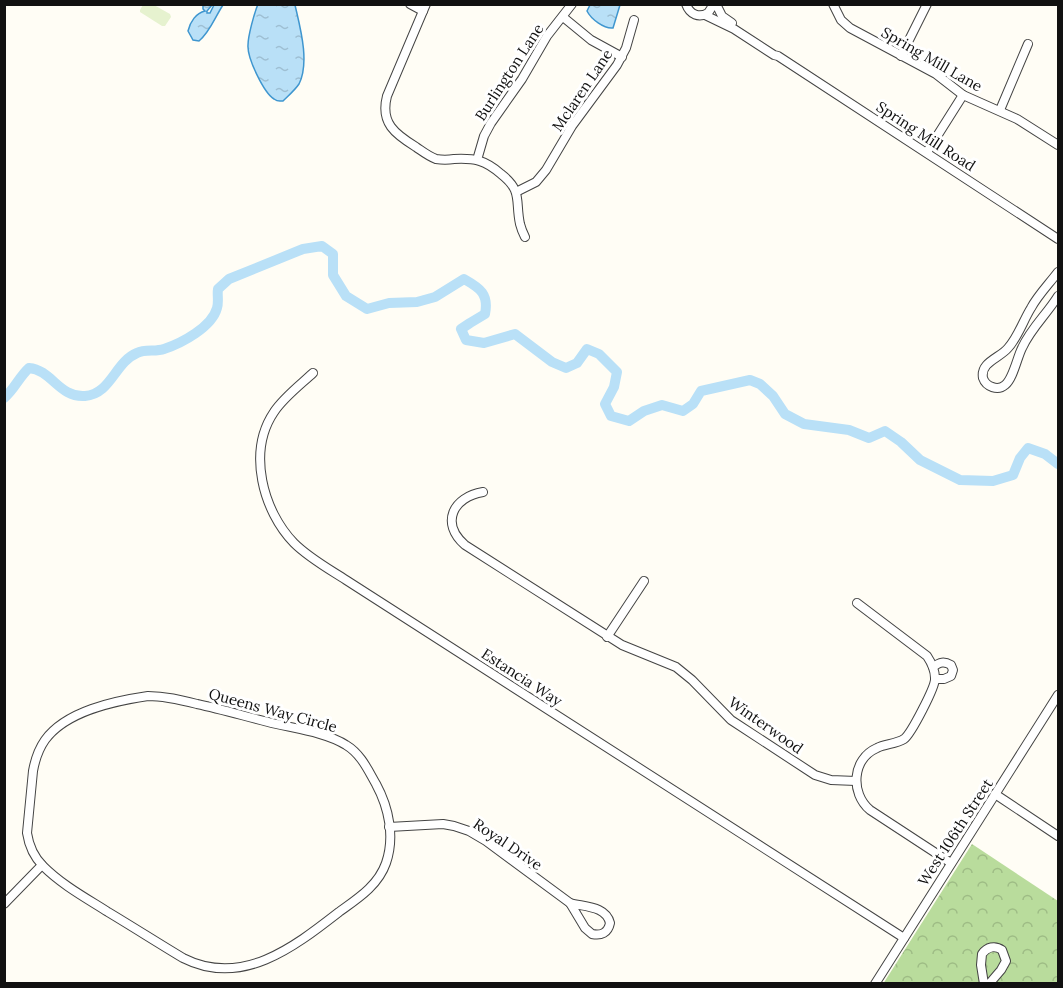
<svg xmlns="http://www.w3.org/2000/svg" width="1063" height="988" font-family="Lora,serif">
	<style>
		.forest { fill: url(#forest-crowns) }
		.pitch { fill: #e6f2cf }
		.water { fill: url(#water-ripples); stroke: #3f96cf; stroke-width: 1.5 }
		.lines { fill: none; stroke-linecap: round; stroke-linejoin: round }
		.river { stroke: #b9e0f7; stroke-width: 10 }
		.minor-casing { stroke: #444; stroke-width: 10 }
		.minor { stroke: #fff; stroke-width: 8 }
		.labels { text-anchor: middle; dominant-baseline: central; stroke-width: 6; stroke-linejoin: round; paint-order: stroke }
		.street-label { font-size: 15px; fill: #111; stroke: #fff }
	</style>
	<defs>
		<pattern id="forest-crowns" width="20" height="18" patternUnits="userSpaceOnUse" patternTransform="scale(1.5)"><rect width="20" height="18" fill="#b9dc9c"/><path d="M2 6a3 3 0 1 1 6 0M12 15a3 3 0 1 1 6 0" fill="none" stroke="#9ebc85"/></pattern>
		<pattern id="water-ripples" width="26" height="14" patternUnits="userSpaceOnUse" patternTransform="scale(1.5)"><rect width="26" height="14" fill="#b9e0f7"/><path d="M2 4q2-2 4 0t4 0M15 11q2-2 4 0t4 0" fill="none" stroke="#9ebfd3"/></pattern>
	</defs>
	<rect width="100%" height="100%" fill="#fffdf5"/>
	<polygon class="forest" points="972,844 1058,901 1058,983 883,984"/>
	<polygon class="pitch" points="143,5 154,5 170,14 171,17 165,26 162,26 140,12 140,10"/>
	<g class="water">
		<path d="M258,4L295,5C300,27 310,62 299,84C295,90 288,96 283,101C279,101 278,102 274,99C264,93 247,58 248,45C248,36 254,14 258,4Z"/>
		<path d="M203,5H212L207,11V13H210L214,5H223C215,17 210,32 199,41L193,40L188,31C190,22 196,13 205,11L203,9Z"/>
		<path d="M590,5H620L613,28C604,29 591,19 587,11Z"/>
	</g>
	<g class="lines">
		<path class="river" d="M4,398C14,390 19,377 29,368C52,370 59,398 85,396C111,394 115,362 137,353C145,349 156,352 164,349C182,343 212,327 217,308C219,302 217,295 218,289L229,279L303,249L322,246L333,254V275L346,296L367,309L389,303L417,302L435,297L464,279C480,288 489,294 485,314L470,323L461,329L466,340L484,343L515,334L552,362L566,368L577,363L587,349L599,354L617,372L614,387L605,404L611,416L629,421L644,411L662,405L683,411L693,404L701,391L750,380L760,384L773,396L785,414L804,424L849,430L869,438L885,431L901,442L920,460L960,480L993,481L1013,475L1020,458L1028,448L1045,454L1058,464"/>
		<defs>
			<g id="minor">
				<polyline points="410,4 423,11"/>
				<path d="M426,4L387,96C380,123 395,134 416,147C422,151 428,156 436,159C442,160 448,160 454,159C475,158 485,160 501,174C523,191 515,201 520,224C521,228 523,233 525,237"/>
				<path d="M686,4C690,15 699,18 708,13L714,4"/>
				<polyline points="716,4 722,16 732,23"/>
				<polyline points="833,4 841,20 850,28 936,74 963,95 1017,119 1058,145"/>
				<polyline points="705,15 734,29 774,55 778,56 1058,239"/>
				<polyline points="563,17 591,40 622,57"/>
				<polyline points="901,56 927,4"/>
				<polyline points="1000,110 1028,44"/>
				<polyline points="927,152 963,95"/>
				<polyline points="477,160 484,136 491,123 522,79 547,36 572,4"/>
				<polyline points="516,192 536,182 546,170 572,126 617,65 626,48 634,20"/>
				<path d="M1058,272C1049,284 1038,295 1031,308C1023,321 1018,337 1008,348C1000,358 980,362 983,378C986,387 998,391 1005,385C1013,379 1017,358 1022,348C1031,328 1047,314 1058,296"/>
				<path d="M313,373C300,385 283,398 274,412C247,452 263,511 294,543C309,558 329,569 346,580L904,938"/>
				<path d="M483,492C453,497 440,523 465,545L622,645L676,667L692,680L731,720L815,775L831,780L856,781"/>
				<path d="M857,603L927,656C931,662 935,670 935,678C936,686 911,734 904,739C896,744 885,744 877,748C852,759 850,793 870,810L951,863"/>
				<polyline points="607,637 644,581"/>
				<path d="M933,667C940,662 944,661 951,665L953,670L951,676L944,679H936"/>
				<path d="M148,696C165,696 181,700 197,704C221,709 244,716 268,722C291,728 326,732 346,745C361,754 368,770 376,784C389,808 395,837 386,863C378,886 357,899 339,912C294,947 242,988 183,958C158,943 133,927 108,912C86,898 62,885 43,866C34,857 29,846 27,833L33,771C35,760 38,750 45,740C66,711 114,701 148,696Z"/>
				<polyline points="995,794 1058,836"/>
				<polyline points="389,827 443,824 454,826 469,831 486,841 570,903"/>
				<path d="M570,903C585,907 606,906 610,923C608,933 601,936 592,934L585,928Z"/>
				<polyline points="4,904 42,865"/>
				<polyline points="875,984 1058,695"/>
				<path d="M984,984L981,965L982,954C987,947 995,945 1002,950L1006,961L1001,970L989,984"/>
			</g>
		</defs>
		<use href="#minor" class="minor-casing"/>
		<use href="#minor" class="minor"/>
	</g>
	<g class="labels">
		<g class="street-label">
			<text transform="translate(932 59) rotate(30)">Spring Mill Lane</text>
			<text transform="translate(509 72) rotate(-57)">Burlington Lane</text>
			<text transform="translate(582 90) rotate(-56)">Mclaren Lane</text>
			<text transform="translate(926 136) rotate(33)">Spring Mill Road</text>
			<text transform="translate(522 677) rotate(33)">Estancia Way</text>
			<text transform="translate(273 710) rotate(15)">Queens Way Circle</text>
			<text transform="translate(766 725) rotate(35)">Winterwood</text>
			<text transform="translate(955 832) rotate(-57)">West 106th Street</text>
			<text transform="translate(508 844) rotate(34)">Royal Drive</text>
		</g>
	</g>
	<rect width="1063" height="988" fill="none" stroke="#111111" stroke-width="12"/>
</svg>
